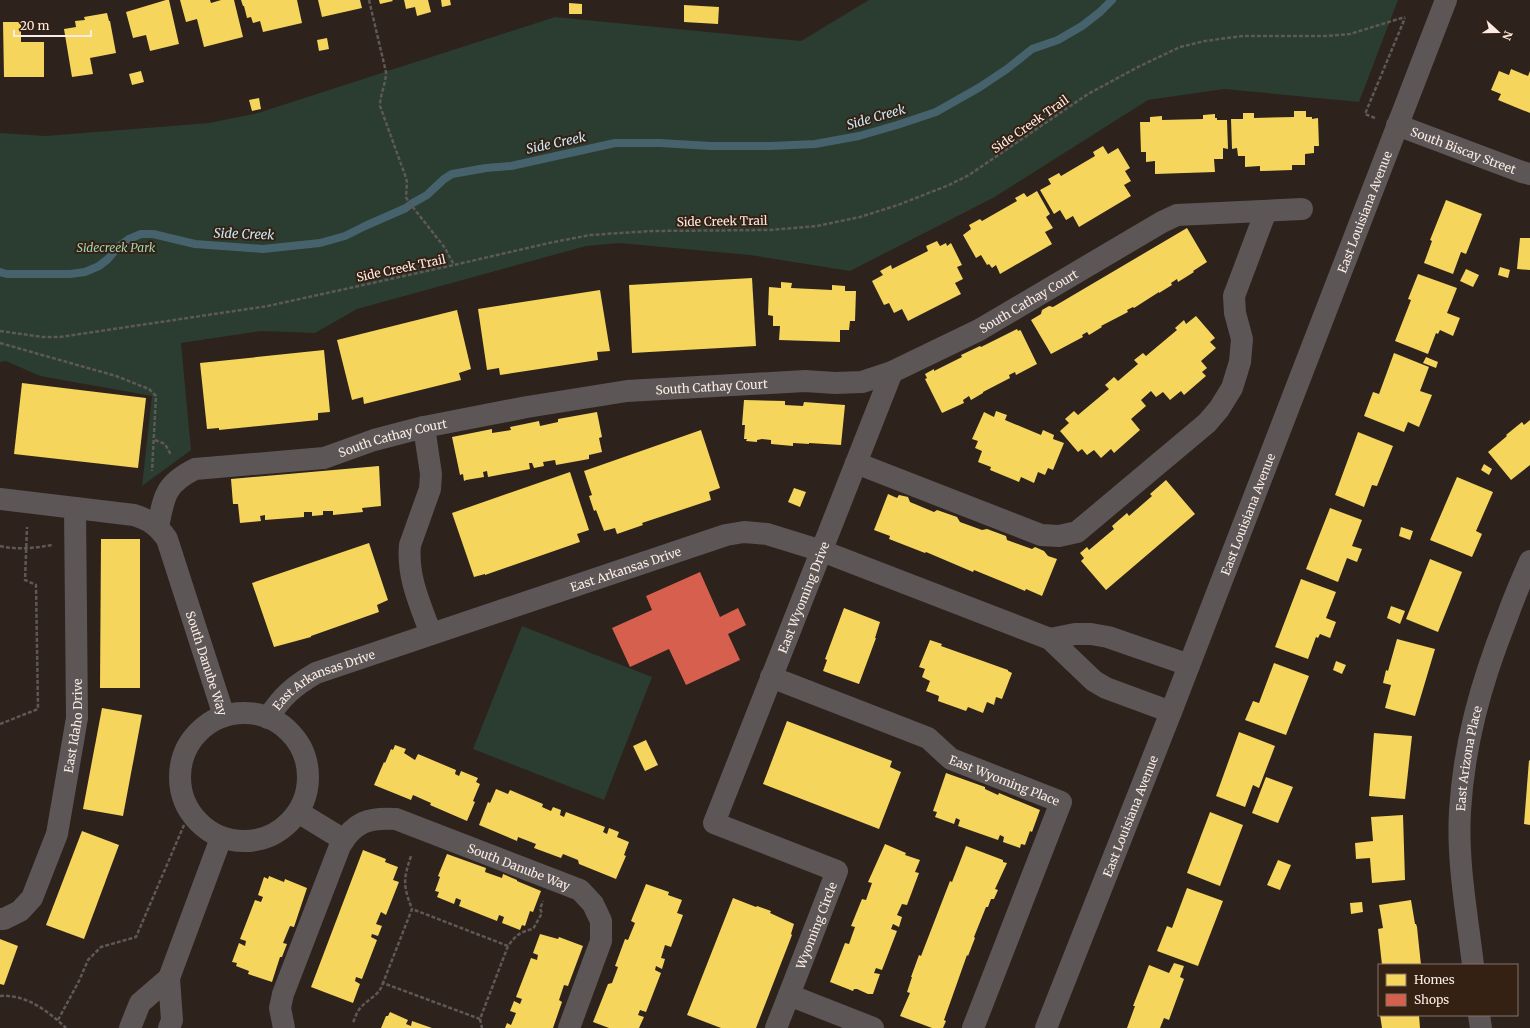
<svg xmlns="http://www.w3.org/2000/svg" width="1530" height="1028" font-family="Merriweather,serif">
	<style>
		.green { fill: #2a3d30 }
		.homes { fill: #f6d55c }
		.shops { fill: #d6604d }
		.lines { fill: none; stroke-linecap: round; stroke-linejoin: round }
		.stream { stroke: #46626d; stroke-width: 8 }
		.path { stroke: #5e5856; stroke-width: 2.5; stroke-dasharray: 4 2; stroke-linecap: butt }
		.minor { stroke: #5c5656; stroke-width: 22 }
		.labels { text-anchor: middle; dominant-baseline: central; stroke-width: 4; stroke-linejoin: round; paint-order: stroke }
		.street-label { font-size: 12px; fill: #faece4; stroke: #352114 }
		.park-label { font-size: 12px; font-style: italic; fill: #9dd3b1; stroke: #352114 }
		.water-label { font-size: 13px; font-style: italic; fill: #c6ebfa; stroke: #352114 }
	</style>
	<rect width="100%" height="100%" fill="#2d221c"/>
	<g class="green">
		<polygon points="869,0 1398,0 1359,102 1224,89 1148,100 993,198 850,271 750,255 619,243 586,246 357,309 315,333 261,331 181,343 191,450 142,486 152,396 40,376 6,361 0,362 0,133 46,136 209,123 258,113 555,17 801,41"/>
		<polygon points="522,626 652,677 604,800 473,749"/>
	</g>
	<g class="homes">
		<polygon points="166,0 169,0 179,44 150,51 146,35 133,38 126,12"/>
		<polygon points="180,0 210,0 211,3 221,0 234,0 243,37 204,47 197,19 186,22"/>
		<polygon points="241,0 297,0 302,23 263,32 260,21 253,23 251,17 247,18 244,6 243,6"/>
		<polygon points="318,0 360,0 362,8 322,17"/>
		<polygon points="379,0 392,0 393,1 380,4"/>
		<polygon points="404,0 428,0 431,12 417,16 415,7 406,9"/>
		<polygon points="441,0 450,0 451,5 442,7"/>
		<polygon points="569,3 582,4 582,14 569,14"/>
		<polygon points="684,5 719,7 718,24 684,22"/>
		<polygon points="107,13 109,21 110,21 116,53 90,58 93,74 72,77 64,29 76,27 75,21 85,20 84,17"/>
		<polygon points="3,22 21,22 21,42 44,42 44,77 4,77"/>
		<polygon points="327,38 329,49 319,51 317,40"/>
		<polygon points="1511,69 1528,76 1530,71 1530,113 1498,100 1501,94 1491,90 1499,71 1509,75"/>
		<polygon points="141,71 144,82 132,85 129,74"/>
		<polygon points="259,98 261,109 252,111 249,100"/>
		<polygon points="1294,111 1306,111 1306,117 1312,117 1312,119 1318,118 1319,146 1314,146 1314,153 1305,154 1305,165 1292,165 1292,170 1260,171 1260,166 1245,167 1245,156 1238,156 1237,148 1232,149 1231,119 1243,119 1243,113 1254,113 1254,118 1294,117"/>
		<polygon points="1215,114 1215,118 1217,118 1217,120 1227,120 1228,149 1223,148 1223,159 1214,159 1215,172 1155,174 1155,161 1146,162 1146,152 1141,152 1140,122 1150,122 1150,117 1162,116 1162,120 1203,119 1203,115"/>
		<polygon points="1103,146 1108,154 1118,148 1130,168 1125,171 1131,181 1124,185 1131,196 1079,227 1073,216 1066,220 1060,210 1054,214 1040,190 1051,184 1048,179 1059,173 1061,176 1095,156 1093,152"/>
		<polygon points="1037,191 1050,214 1046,217 1053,228 1045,232 1052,244 1000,274 996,265 992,268 989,264 987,265 981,255 976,258 963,235 971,229 969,225 980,219 982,221 1017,201 1015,198 1024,193 1027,197"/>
		<polygon points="1446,200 1482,214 1466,254 1461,252 1453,274 1424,263 1432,241 1430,240"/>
		<polygon points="1187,228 1207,262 1193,271 1194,272 1178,282 1177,279 1171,283 1172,285 1159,293 1159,292 1134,308 1133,307 1127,310 1128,312 1101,326 1102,327 1089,335 1087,332 1082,335 1083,337 1051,354 1031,320 1041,314 1042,310 1049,306 1053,307"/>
		<polygon points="1520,238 1530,238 1530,270 1517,269"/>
		<polygon points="937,241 940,246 946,243 947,246 951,243 962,265 957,267 963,279 955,283 961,294 908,321 902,309 894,313 889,303 884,305 872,281 883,275 880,271 891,265 892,269 928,251 926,246"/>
		<polygon points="1500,267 1510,270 1508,278 1498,275"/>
		<polygon points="1466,269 1479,275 1473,287 1460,281"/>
		<polygon points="1418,274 1457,288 1447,313 1460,318 1453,336 1440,330 1438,334 1436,333 1428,354 1395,341 1411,300 1408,299"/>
		<polygon points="752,278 756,346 632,353 629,285"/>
		<polygon points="781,282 792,283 791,288 832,290 832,285 845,286 845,291 856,291 855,321 850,321 849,330 840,330 840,342 779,340 780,326 773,326 773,316 768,315 769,287 781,288"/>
		<polygon points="600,290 610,351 597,352 598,360 500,375 499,368 487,370 478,309"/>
		<polygon points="457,310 471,369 459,373 461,380 364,404 363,397 352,400 337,340"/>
		<polygon points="1196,316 1215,338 1210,342 1216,348 1201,361 1207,368 1202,372 1206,376 1184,395 1181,391 1170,400 1163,392 1156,397 1151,391 1141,400 1146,406 1131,419 1140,430 1114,453 1111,449 1101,458 1094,450 1087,455 1082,449 1078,452 1060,431 1069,423 1065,419 1074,411 1078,415 1109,389 1105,385 1114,377 1118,381 1138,364 1134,360 1143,353 1146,356 1177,330 1175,328 1184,320 1186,324"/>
		<polygon points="1017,329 1018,331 1020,330 1021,331 1037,364 1016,375 1015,372 1009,375 1010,378 983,392 983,393 971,400 969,396 963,400 964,403 942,413 925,379 927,378 925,374 934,369 934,371 962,357 961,355 980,346 981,347"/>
		<polygon points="324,350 330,412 318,413 318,420 219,430 219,428 207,429 200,363"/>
		<polygon points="1394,353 1429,367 1420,391 1432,395 1419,427 1408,422 1404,432 1364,416 1373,392 1379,394"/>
		<polygon points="1426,357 1438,362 1436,368 1423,363"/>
		<polygon points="22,383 146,398 138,468 14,454"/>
		<polygon points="744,400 785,401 785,405 803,406 804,402 845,405 841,445 809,443 809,444 793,443 793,446 771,444 771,440 762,439 757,440 757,442 746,441 747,439 744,439 745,425 742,425"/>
		<polygon points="996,411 1007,415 1005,420 1041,435 1043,430 1054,435 1053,439 1064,443 1053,470 1048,468 1045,475 1038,472 1034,483 1021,477 1019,482 990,470 991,467 978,462 982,451 975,448 978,441 972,439 984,412 994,417"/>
		<polygon points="597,412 602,437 599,438 602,452 589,455 589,459 556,465 555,460 543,462 544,466 534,468 532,463 529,463 530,469 488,477 487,471 483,472 484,477 466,480 464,481 463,474 460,475 452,437 492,429 492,433 511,430 510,427 539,421 540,426 558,422 558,419"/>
		<polygon points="1530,420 1530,465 1511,480 1488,452 1507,436 1506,435 1522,422 1524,425"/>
		<polygon points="701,430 720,488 709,492 711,500 642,523 643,525 617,534 615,528 604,531 596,510 594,511 589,496 592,495 584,471"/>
		<polygon points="1358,432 1393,446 1377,486 1372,485 1364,507 1335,495"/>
		<polygon points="1484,464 1492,469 1489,475 1481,470"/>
		<polygon points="379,466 381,506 362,508 363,512 333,515 333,511 323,511 323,515 312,516 312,512 304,512 304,517 265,520 265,515 260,516 261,521 240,523 238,504 233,504 231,479"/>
		<polygon points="570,472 589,530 577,534 580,542 485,575 485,574 474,577 452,513"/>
		<polygon points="1457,477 1493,492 1476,531 1482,534 1472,557 1430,540"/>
		<polygon points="1166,480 1195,514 1106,590 1081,561 1084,558 1080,553 1087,547 1089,550 1114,529 1112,526 1127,513 1129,516 1152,496 1150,494"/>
		<polygon points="794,488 806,492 800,507 788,502"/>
		<polygon points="888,494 897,498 899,495 908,497 910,502 934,512 937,510 957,517 960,522 982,530 987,529 1006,536 1007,540 1032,549 1035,547 1044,551 1048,556 1057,559 1042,596 1026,589 1025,591 974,570 973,572 926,552 925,553 889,539 890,536 874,530"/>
		<polygon points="1330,508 1362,520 1352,546 1362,549 1357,562 1347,558 1338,582 1306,569"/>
		<polygon points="1401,527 1413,531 1410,540 1399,536"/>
		<polygon points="101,539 140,539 140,688 100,688"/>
		<polygon points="369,543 388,600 377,605 379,612 311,636 311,637 274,647 252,583"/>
		<polygon points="1430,559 1462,572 1438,632 1406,619"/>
		<polygon points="1301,579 1336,592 1326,618 1336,622 1330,638 1320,634 1318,638 1316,637 1308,659 1275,647"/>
		<polygon points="1391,606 1405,611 1400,624 1387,618"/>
		<polygon points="844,608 880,622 875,638 876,638 859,684 823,671 827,660 825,659"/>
		<polygon points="1397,639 1435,649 1415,716 1385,708 1391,685 1383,683 1386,670 1388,671"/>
		<polygon points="930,640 942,644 941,646 1008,670 1008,671 1012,673 1002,699 996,697 994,705 987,702 983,713 968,707 966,711 938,701 939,696 926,691 930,681 922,677 925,669 919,667"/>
		<polygon points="1336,661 1346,665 1342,674 1333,670"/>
		<polygon points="1274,663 1309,676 1286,735 1245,720 1253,701 1259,703"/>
		<polygon points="102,708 142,715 123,816 83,809"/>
		<polygon points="787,721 892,761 890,767 901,772 879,829 763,784"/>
		<polygon points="1239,732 1275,746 1259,788 1253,785 1245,807 1216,796"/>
		<polygon points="1374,733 1412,736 1405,799 1369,796"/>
		<polygon points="646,740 658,765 645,771 633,746"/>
		<polygon points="395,745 406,749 404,753 415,760 418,754 456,770 455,774 459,776 461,771 478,778 476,782 480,784 473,801 475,802 467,821 430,805 431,803 413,795 411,800 374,785 384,762 385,763 391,749 393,750"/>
		<polygon points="1529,760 1530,761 1530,825 1524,824"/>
		<polygon points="946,773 985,787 985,789 998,795 999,793 1040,810 1032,832 1030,831 1025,845 1021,844 1020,848 1003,842 1004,837 1000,835 998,840 958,826 960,820 956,818 954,824 935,817 937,812 933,811"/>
		<polygon points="1266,777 1293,787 1278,823 1252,813"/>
		<polygon points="496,789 508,794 510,790 543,804 542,807 551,811 553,807 561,810 560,815 564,817 566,812 605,827 603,832 607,834 609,828 619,832 617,837 629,842 624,855 626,856 616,879 579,864 578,860 563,854 561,858 534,848 536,844 518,837 517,841 479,825 488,802 490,803"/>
		<polygon points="1210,812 1243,825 1220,886 1187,873"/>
		<polygon points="1403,815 1405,880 1372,883 1370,858 1356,859 1355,843 1373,841 1371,817"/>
		<polygon points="82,831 119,845 84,939 46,925"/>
		<polygon points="885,844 906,853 905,855 920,860 915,872 919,873 907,905 902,904 897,915 902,917 899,927 893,924 891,929 897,931 882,970 876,968 874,973 880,974 873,994 868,994 857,989 854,989 853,991 830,982 845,943 849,944 855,927 851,926 862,899 866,900 872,883 868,882"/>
		<polygon points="966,846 1003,860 1003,862 1007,863 995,889 998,890 994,899 991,899 988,907 986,907 974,937 975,938 968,956 967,955 944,1020 946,1021 943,1028 932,1028 900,1016 910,993 907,992 912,977 911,977 919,955 921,956 950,881 952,882"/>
		<polygon points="363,850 386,859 385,862 398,867 393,880 399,882 386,915 381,912 376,924 382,926 378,936 372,934 371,937 377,940 362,979 356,977 355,981 360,984 353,1003 311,987"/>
		<polygon points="447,854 486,868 485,872 502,878 503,874 517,880 517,881 541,891 533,912 530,911 525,926 522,925 520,930 502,923 504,917 499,915 497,921 459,906 461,900 456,898 454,904 437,897 439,892 435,891 440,877 438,876"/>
		<polygon points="1278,860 1291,865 1280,890 1267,885"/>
		<polygon points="269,876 284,882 285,879 307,888 294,927 290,926 283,943 287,944 282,957 280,957 272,982 248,974 249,971 236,966 237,963 232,962 239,943 245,946 246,941 240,939 255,900 261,902 263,897 258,895 264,877 268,879"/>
		<polygon points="646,884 669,892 668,895 682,900 677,913 683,915 671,947 665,945 661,958 665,959 662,969 656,966 655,970 661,973 646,1012 640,1010 638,1015 644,1017 639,1028 609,1028 593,1022 608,984 612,983 618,967 615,966 625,939 628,940 635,923 631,921"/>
		<polygon points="1187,888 1223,901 1198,966 1157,951 1167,926 1172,928"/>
		<polygon points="733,898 756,907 757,906 771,911 770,913 794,924 791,934 792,935 756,1028 721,1028 687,1015"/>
		<polygon points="1411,900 1415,924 1416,924 1417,927 1421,965 1382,965 1378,929 1383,928 1379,905"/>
		<polygon points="1362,902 1363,912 1351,914 1350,903"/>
		<polygon points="540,934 558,939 559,937 583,946 568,986 564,985 559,1000 562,1002 553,1028 505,1028 507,1023 511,1025 516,1013 510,1011 514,1001 520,1004 522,999 516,997 531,958 537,960 538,955 533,953"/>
		<polygon points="0,939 18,946 4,985 0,984"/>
		<polygon points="1174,963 1184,966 1180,977 1184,979 1169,1020 1164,1018 1160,1028 1127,1028 1135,1006 1133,1006 1149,965 1169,973"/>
		<polygon points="390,1012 408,1020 406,1024 411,1026 412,1021 432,1028 381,1028 386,1016 388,1016"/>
		<polygon points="1380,1015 1419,1015 1420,1028 1382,1028"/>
	</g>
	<polygon class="shops" points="700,572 720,617 738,608 746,625 728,634 740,660 686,685 669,649 630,667 612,628 652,610 646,596"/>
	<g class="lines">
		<polyline class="stream" points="0,272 7,274 70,274 85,272 99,266 108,259 118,247 129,239 141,234 153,234 195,244 263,249 320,243 345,236 365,226 406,208 411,204 427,195 444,179 452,174 486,168 511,166 615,143 660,143 711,146 770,146 815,144 859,136 897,125 936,112 980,87 1007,69 1032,49 1058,40 1082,26 1100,12 1112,0"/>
		<g class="path">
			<path d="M369,0L386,72C386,84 380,94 380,106L405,175L407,182L406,197L408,201L445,248L454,265"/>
			<polyline points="1375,118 1365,114 1405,18"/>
			<polyline points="0,331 43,337 60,337 268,306 454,265 549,243 590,235 652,231 770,230 817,226 860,217 898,205 949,185 969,175 1088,94 1138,67 1180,47 1205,41 1242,36 1326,36 1350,34 1405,17"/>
			<polyline points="0,343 116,376 149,389 156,396 152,471"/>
			<polyline points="155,440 165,444 171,455"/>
			<path d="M0,546C17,550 35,548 52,545"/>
			<polyline points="0,724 38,709 36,585 25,580 27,527"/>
			<path d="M411,856C403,880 403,885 412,909"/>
			<path d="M508,946L412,909L383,983L480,1019L508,946C516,935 520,932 533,929L542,913L540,909L543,901"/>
			<path d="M0,996C26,994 48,1011 66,1028"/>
			<polyline points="480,1019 482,1028"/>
			<polyline points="58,1020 79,981 88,960 101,947 136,937 184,825"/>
			<path d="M353,1022C355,1019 356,1014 358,1011C366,999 379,997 383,983"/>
		</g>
		<g class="minor">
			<path id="s1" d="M1397,125L1522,172L1530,174"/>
			<path d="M424,427L431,474L430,489L410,545C407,577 420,604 431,634"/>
			<polyline points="856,463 1041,535 1059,536 1077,532 1207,423 1219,409 1232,388 1240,362 1242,339 1235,313 1234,296 1266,211"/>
			<path id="s2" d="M0,499L134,515C150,520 158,526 167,539L224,716"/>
			<path id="s3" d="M158,527C164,496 165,484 195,469L324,458L374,440L424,427L527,407L627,391L805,381L835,383L862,382L892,372L979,330L1162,222L1177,215L1302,209"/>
			<path id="s4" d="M771,677L928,738L951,759L1061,802L973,1028"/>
			<polyline points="1171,712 1106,688 1094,681 1050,639 1075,634 1091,634 1108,637 1189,665"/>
			<circle cx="244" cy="777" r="64"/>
			<path id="s5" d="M268,718C282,696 294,686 316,673L726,535L744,532L767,534L822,551L1050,639"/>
			<polyline points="298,812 344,840"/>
			<path id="s6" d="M0,919H4L20,911L32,898L57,834L77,718L75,508"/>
			<path id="s7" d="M1473,965C1467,914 1457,862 1460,811C1464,744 1481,683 1506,620C1513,600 1521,581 1530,561"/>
			<polyline points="1479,1015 1481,1028"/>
			<polyline points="130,1028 140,1003 169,978"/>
			<polyline points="169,1028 172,1020 169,978 221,838"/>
			<path id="s8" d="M284,1028L280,1008L283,994L340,846C354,822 369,817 396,819L580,890L593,904L601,921V941L569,1028"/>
			<polyline points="776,1028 789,995"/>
			<path id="s9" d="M873,1028L789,995L837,871L714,823L892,372"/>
			<path id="s10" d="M1046,1028L1171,712L1446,0"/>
		</g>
	</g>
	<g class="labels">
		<g class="street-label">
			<text transform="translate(1030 124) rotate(-35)">Side Creek Trail</text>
			<text stroke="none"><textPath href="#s1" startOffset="71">South Biscay Street</textPath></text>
			<text stroke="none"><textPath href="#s10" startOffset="876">East Louisiana Avenue</textPath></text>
			<text transform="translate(722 221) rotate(-1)">Side Creek Trail</text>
			<text transform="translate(401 268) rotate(-12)">Side Creek Trail</text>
			<text stroke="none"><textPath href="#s3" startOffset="934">South Cathay Court</textPath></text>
			<text stroke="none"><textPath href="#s3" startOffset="598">South Cathay Court</textPath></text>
			<text stroke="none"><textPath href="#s3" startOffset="274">South Cathay Court</textPath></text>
			<text stroke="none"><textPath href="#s10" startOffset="552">East Louisiana Avenue</textPath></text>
			<text stroke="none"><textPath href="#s5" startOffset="393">East Arkansas Drive</textPath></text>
			<text stroke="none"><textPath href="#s9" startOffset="598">East Wyoming Drive</textPath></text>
			<text stroke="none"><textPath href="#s2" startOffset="307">South Danube Way</textPath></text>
			<text stroke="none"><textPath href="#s5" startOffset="70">East Arkansas Drive</textPath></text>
			<text stroke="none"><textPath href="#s6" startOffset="218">East Idaho Drive</textPath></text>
			<text stroke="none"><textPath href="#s7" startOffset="208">East Arizona Place</textPath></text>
			<text stroke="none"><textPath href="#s4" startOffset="257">East Wyoming Place</textPath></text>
			<text stroke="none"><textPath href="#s10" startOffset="228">East Louisiana Avenue</textPath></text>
			<text stroke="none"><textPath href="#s8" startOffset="392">South Danube Way</textPath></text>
			<text stroke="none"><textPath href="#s9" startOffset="165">Wyoming Circle</textPath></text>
		</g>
		<g class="park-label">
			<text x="116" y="247">Sidecreek Park</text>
		</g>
		<g class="water-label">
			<text transform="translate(876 117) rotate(-16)">Side Creek</text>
			<text transform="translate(556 143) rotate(-12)">Side Creek</text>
			<text transform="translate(244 234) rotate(2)">Side Creek</text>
		</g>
	</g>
	<rect x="1378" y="964" width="140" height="52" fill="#352114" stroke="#847267"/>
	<rect x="1386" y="974" width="20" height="12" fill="#f6d55c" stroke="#847267"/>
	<text x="1414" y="984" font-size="12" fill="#faece4">Homes</text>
	<rect x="1386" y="994" width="20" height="12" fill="#d6604d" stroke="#847267"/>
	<text x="1414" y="1004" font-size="12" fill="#faece4">Shops</text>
	<g transform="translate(1498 32) rotate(111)" stroke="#352114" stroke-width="3" paint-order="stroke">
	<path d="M0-3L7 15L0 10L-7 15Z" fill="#faece4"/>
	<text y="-6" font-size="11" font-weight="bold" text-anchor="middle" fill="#faece4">N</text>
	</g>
	<path d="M14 30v6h77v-6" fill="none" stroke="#faece4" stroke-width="2"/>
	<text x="20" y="30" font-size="12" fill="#faece4" stroke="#352114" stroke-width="3" paint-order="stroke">20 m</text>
</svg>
